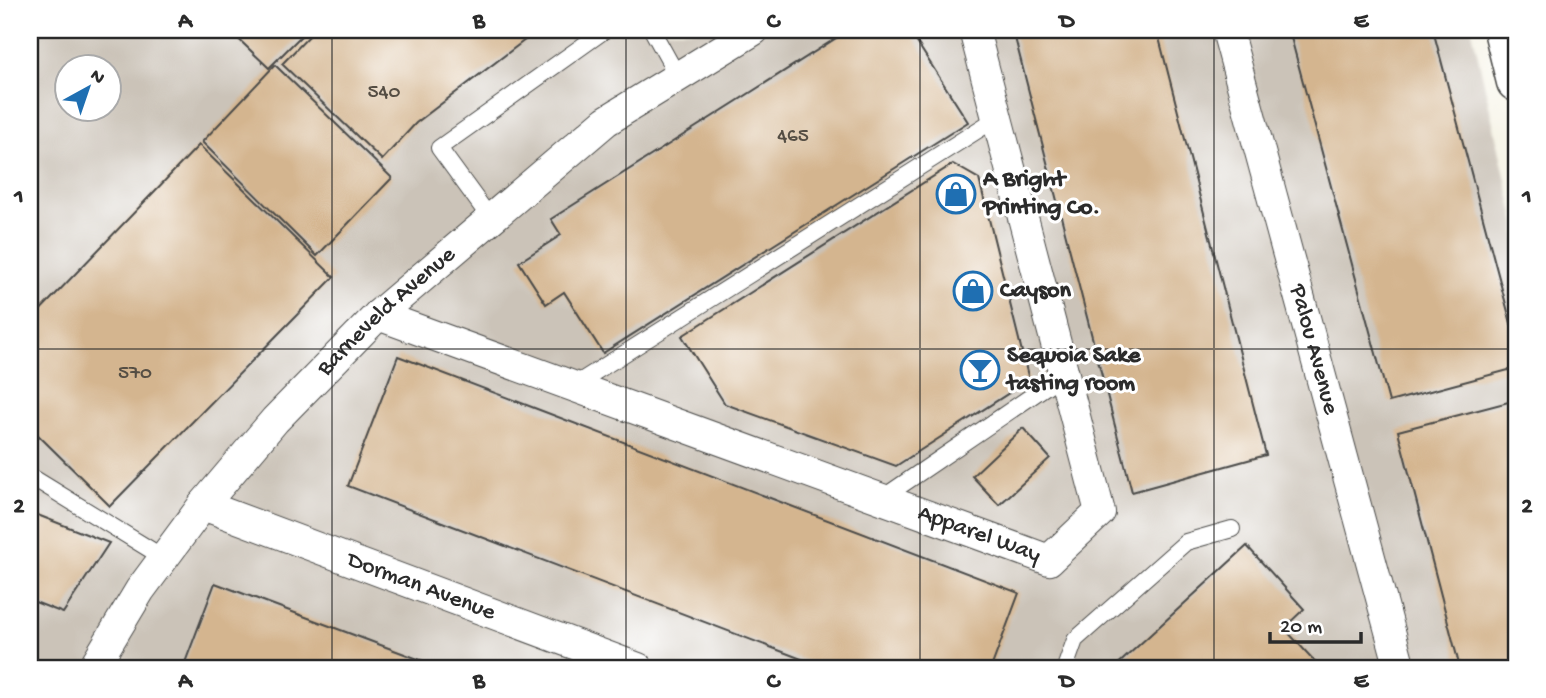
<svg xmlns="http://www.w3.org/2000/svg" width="1546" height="698" font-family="'Gochi Hand',sans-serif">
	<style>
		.industrial { fill: #cbc3b8; fill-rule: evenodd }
		.building { fill: #d4b58f }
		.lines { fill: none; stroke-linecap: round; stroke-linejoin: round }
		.service-casing { stroke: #494947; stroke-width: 18 }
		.minor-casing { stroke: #494947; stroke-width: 32 }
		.secondary-casing { stroke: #494947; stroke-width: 41 }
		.service { stroke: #fff; stroke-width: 16 }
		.minor { stroke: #fff; stroke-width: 30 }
		.secondary { stroke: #fff; stroke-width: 38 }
		.grid { fill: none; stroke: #2b2b2b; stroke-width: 2; stroke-opacity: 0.55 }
		.labels { text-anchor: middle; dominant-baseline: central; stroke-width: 6; stroke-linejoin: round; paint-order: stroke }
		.number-label { font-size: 21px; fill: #554e44 }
		.poi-label { font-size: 24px; font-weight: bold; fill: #2b2b2b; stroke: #fff; text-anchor: start }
		.street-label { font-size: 24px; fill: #2b2b2b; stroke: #fff }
		.neatline { fill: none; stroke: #2b2b2b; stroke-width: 2.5 }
		.grid-label { font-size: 23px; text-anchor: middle; font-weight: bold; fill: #2b2b2b }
	</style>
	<rect width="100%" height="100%" fill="#fff"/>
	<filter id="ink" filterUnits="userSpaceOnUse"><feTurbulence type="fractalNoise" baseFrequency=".0143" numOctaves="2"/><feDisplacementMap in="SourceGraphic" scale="14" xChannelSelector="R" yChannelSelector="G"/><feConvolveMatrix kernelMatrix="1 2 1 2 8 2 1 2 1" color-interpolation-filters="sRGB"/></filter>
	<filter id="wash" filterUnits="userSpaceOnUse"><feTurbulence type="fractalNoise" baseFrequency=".00686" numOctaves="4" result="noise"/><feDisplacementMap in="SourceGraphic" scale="28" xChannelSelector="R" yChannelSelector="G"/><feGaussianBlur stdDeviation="1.57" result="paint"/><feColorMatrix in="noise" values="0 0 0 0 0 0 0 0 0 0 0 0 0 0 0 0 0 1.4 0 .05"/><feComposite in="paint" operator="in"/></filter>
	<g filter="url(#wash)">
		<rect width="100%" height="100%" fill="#f5f2e3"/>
		<path class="industrial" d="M30,30H1472L1516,224V668H30ZM66,66H108V108H66Z"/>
		<g id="blocks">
			<g class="building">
				<polygon points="229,30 307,30 269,68"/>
				<polygon points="315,30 538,30 416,123 382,160 282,64"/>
				<polygon points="849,30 909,30 968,122 603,353 564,292 546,304 519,262 561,235 551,219"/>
				<polygon points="1013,30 1157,30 1266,455 1132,492"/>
				<polygon points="1289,30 1433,30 1516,342 1516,368 1389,402"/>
				<polygon points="275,65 392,178 317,256 202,142"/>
				<polygon points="199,145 334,277 110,506 30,427 30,321"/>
				<polygon points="953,164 979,179 1029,380 896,466 725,404 682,336"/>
				<polygon points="398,356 1019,593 991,668 825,668 348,486"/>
				<polygon points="1516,400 1516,668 1460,668 1398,431"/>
				<polygon points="1023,428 1050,458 999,505 972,476"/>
				<polygon points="30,512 109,543 63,613 30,600"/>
				<polygon points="1247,546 1304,609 1284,628 1321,668 1114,668"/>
				<polygon points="215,583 442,668 183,668"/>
			</g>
		</g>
	</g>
	<g filter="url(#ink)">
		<use href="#blocks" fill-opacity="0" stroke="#494947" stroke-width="2"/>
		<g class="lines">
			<defs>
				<g id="service">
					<polyline points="652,30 678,77"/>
					<polyline points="490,218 439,148 605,30"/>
					<polyline points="573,386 997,118"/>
					<polyline points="30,476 164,558"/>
					<polyline points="881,499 1064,374"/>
					<polyline points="1065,668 1075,640 1186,542 1232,529"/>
				</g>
				<g id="minor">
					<path id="s1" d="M1227,30L1400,668"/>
					<path id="s2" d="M378,315L1049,560L1100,512L974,30"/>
					<path id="s3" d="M203,505L638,668"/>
					<path id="s4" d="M93,668L140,590L203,505L275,420L378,315L606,121L754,30"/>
				</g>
				<polyline id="secondary" points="1503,30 1516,82"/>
			</defs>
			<use href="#service" class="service-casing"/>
			<use href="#minor" class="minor-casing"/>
			<use href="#secondary" class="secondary-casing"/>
			<use href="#service" class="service"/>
			<use href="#minor" class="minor"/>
			<use href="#secondary" class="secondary"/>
		</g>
	</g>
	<path class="grid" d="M332,30V668M626,30V668M920,30V668M1214,30V668M30,349H1516"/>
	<defs>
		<symbol id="shop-ring" viewBox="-11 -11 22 22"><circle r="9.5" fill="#fff" stroke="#1f6fb2" stroke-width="1.5"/><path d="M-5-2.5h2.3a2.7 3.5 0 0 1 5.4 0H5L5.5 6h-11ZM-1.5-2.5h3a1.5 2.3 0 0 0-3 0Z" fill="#1f6fb2"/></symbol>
		<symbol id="bar-ring" viewBox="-11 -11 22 22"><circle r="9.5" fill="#fff" stroke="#1f6fb2" stroke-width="1.5"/><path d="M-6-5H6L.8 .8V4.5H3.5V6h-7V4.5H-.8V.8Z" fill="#1f6fb2"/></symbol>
	</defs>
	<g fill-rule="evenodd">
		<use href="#shop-ring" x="934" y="172" width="44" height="44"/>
		<use href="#shop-ring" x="951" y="269" width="44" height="44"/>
		<use href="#bar-ring" x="958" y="348" width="44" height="44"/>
	</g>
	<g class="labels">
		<g class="number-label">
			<text x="384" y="93">540</text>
			<text x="793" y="137">465</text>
			<text x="135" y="374">570</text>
		</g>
		<g class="poi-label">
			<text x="983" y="180">A Bright<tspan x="983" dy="28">Printing Co.</tspan></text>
			<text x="1000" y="291">Cayson</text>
			<text x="1007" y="356">Sequoia Sake<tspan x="1007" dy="28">tasting room</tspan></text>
		</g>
		<g class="street-label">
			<text stroke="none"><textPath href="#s4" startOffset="464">Barneveld Avenue</textPath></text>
			<text stroke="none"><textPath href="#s1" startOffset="331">Palou Avenue</textPath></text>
			<text stroke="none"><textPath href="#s2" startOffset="640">Apparel Way</textPath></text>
			<text stroke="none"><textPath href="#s3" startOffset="233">Dorman Avenue</textPath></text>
		</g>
	</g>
	<rect width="1546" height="698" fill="none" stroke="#fff" stroke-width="77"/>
	<g transform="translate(88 88) rotate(40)"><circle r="33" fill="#ffffff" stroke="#aaaaaa" stroke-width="2"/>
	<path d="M0-5L12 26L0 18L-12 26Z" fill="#1f6fb2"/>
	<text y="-10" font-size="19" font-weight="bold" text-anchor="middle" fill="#2b2b2b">N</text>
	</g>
	<path d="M1270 632v10h91v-10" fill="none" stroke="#2b2b2b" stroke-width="3.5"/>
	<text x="1280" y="632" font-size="21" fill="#2b2b2b" stroke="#ffffff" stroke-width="5" paint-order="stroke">20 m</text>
	<rect x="38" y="38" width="1470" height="622" class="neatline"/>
	<g class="grid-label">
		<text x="185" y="27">A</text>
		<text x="479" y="27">B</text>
		<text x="773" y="27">C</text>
		<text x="1067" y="27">D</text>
		<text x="1361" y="27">E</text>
		<text x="19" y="202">1</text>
		<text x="1527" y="202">1</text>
		<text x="19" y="512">2</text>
		<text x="1527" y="512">2</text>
		<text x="185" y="687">A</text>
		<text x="479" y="687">B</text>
		<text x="773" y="687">C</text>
		<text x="1067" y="687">D</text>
		<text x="1361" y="687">E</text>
	</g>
</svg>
